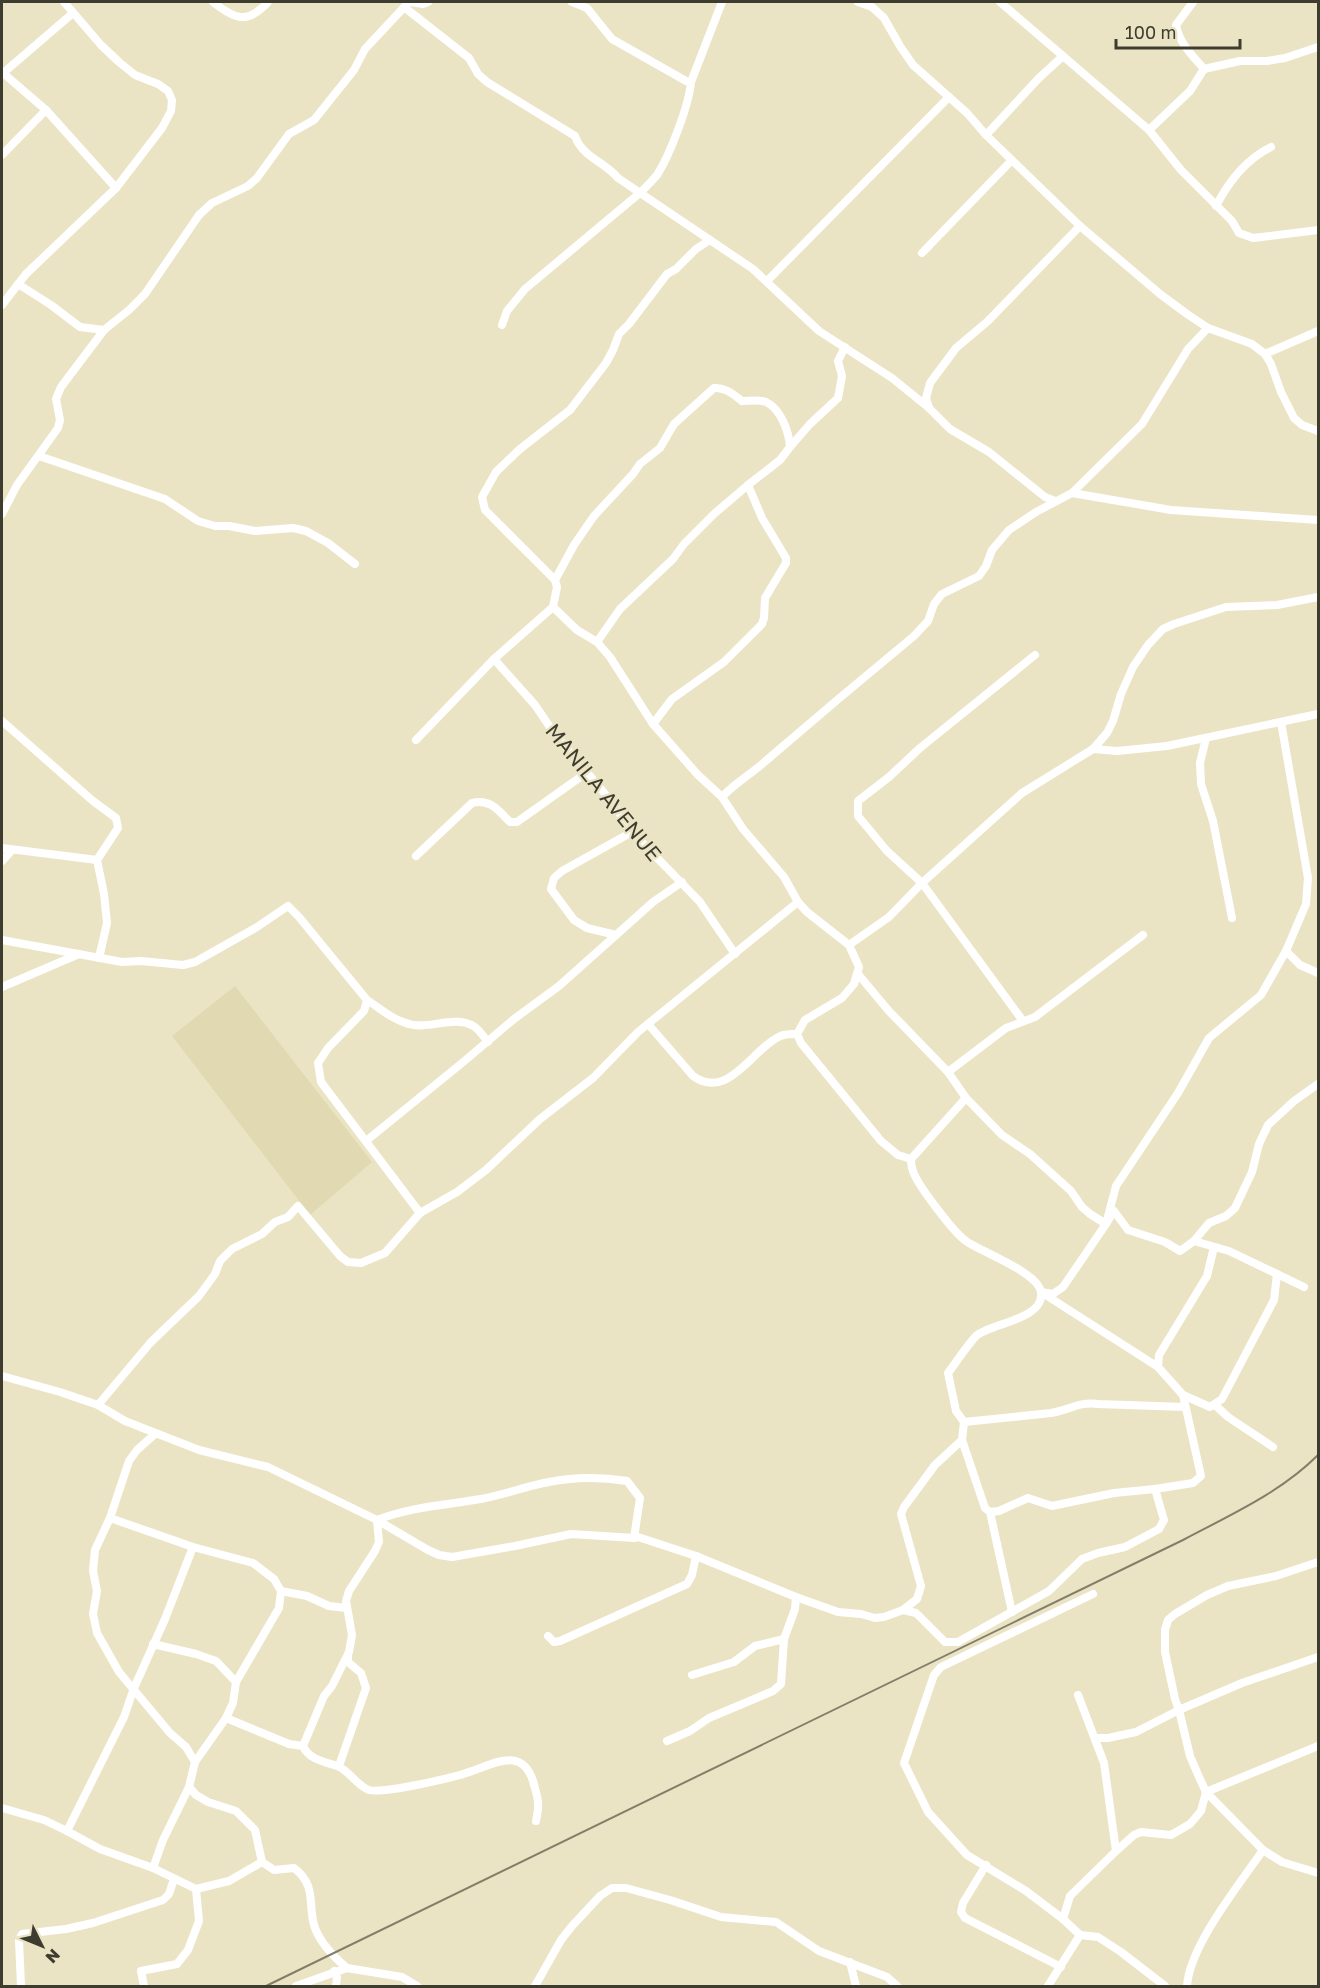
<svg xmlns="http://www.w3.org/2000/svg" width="1320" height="1988" font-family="'Golos Text',sans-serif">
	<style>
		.built { fill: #e0d9b1 }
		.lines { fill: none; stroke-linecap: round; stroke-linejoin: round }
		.street { stroke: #fff; stroke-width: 8 }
		.rail { stroke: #827e6a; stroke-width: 2 }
		.labels { text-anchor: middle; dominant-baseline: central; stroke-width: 4.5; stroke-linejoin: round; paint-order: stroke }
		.street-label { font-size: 21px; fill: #3e3c2f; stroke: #ebe4c4 }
	</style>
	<rect width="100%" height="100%" fill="#ebe4c4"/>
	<polygon class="built" points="235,986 372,1162 310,1215 172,1036"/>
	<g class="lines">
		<g class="street">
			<path d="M213,2C234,19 247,25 268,2"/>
			<polyline points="411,2 423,4 428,2"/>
			<polyline points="572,2 587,8 612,39 686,81 691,82"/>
			<polyline points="858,2 872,7 884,18 900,46 913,65 967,113 986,135 1080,226 1160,294 1187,314 1208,328 1252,344 1265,354 1271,364 1281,392 1294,418 1302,425 1318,431"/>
			<polyline points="1000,2 1063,56"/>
			<path d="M1193,2L1176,25C1179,43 1192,55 1204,69"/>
			<path d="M404,7L469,58L478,74L487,82L575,136C582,157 605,162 618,178L753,269L819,331L892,378L929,408"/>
			<polyline points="1204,69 1240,61 1267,61 1285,58 1318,47"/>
			<polyline points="3,73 46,110 116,188"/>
			<polyline points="2,74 73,13"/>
			<polyline points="1149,130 1190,91 1204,69"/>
			<polyline points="986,135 1039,78 1063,56 1149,130 1181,170 1232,221 1239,233 1253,238 1318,230"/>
			<polyline points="2,155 46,110"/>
			<path d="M1216,206C1229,181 1246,159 1271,147"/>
			<polyline points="922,253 1012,160"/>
			<polyline points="767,281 949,97"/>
			<polyline points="18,284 51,305 80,327 104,330"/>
			<polyline points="2,305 26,274 116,188 162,128 171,111 172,100 168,91 158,84 135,75 119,62 101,45 64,2"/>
			<path d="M502,325L507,311L525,289L641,192C646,187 652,181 657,175C670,155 689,105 691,82L722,2"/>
			<polyline points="1265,354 1318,331"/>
			<polyline points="790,447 810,424 838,398 842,376 838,361 845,347"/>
			<polyline points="39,456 165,499 198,521 215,526 229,526 255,531 293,528 306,531 328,543 355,564"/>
			<polyline points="1072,493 1142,424 1188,349 1208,328"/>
			<polyline points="1055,501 1045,497 989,452 950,429 929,408 926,398 930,383 956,348 988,321 1080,226"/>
			<polyline points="2,514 17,485 58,428 60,420 56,399 61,387 104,330 129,310 145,294 199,215 212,203 248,186 257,178 289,134 314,120 354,70 365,49 409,2"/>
			<path d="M555,580L574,545L594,516L633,474L640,464L660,448L674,424L714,388C725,387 733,394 742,401C750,401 759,399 766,402C781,409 789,432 790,447L780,460L748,485L762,518L786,558V563L765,598L764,618L762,624L724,662L672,699L653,724"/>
			<polyline points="553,607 577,630 597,642 610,657 653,724 698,775 722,797 743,829 784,877 798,902 807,912 849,945 859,967 854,984 842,998 805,1020 797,1034 801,1043 881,1141 898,1155 911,1159"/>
			<polyline points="597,642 620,609 673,559 684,544 714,514 748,485"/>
			<polyline points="494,659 535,705 554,733 611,801 632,832 700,902 735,954"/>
			<polyline points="2,721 93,801 116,818 118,828 97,860 104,894 107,923 99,958"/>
			<polyline points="1206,738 1200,763 1201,784 1213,821 1232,918"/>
			<polyline points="416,740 494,659 553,607 557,587 555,580 485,510 482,497 496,472 520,449 570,410 606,363 613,350 619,334 629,324 667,274 676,269 696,249 710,240"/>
			<polyline points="1093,749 1117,751 1167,746 1318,714"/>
			<path d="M722,797C734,784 748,776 761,765C812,721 863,678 914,636L928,621L934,604L942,594L979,576L986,566L992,550L1009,530L1036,512L1072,493L1171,510L1318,520"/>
			<polyline points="2,848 97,860"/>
			<path d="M416,856L472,803C490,798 499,811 510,822H517L586,773"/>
			<polyline points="2,861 12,850"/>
			<polyline points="616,935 587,928 574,920 551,889 554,878 562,871 632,832"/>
			<polyline points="2,940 122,962 141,961 183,965 195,962 257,927 288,906 299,917 367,1000 364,1011 328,1048 318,1063 321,1082 420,1213"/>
			<polyline points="849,945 889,917 922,883 1022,793 1093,749 1107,733 1113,721 1121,694 1133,667 1148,645 1163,629 1174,624 1226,607 1277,605 1318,597"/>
			<polyline points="1286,951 1300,965 1318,973"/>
			<polyline points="858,974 888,1010 948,1072 966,1098 1002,1135 1030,1154 1071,1191 1082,1207 1090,1214 1106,1224 1114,1211 1128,1230 1165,1242 1180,1251 1194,1241 1209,1223 1226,1216 1235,1208 1252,1172 1259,1144 1268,1125 1294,1101 1318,1084"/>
			<polyline points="2,987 79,954"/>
			<path d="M367,1000C381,1009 393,1020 409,1024C429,1030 456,1014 475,1027C480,1031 484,1037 488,1042"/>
			<polyline points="1023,1021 922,883 887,851 858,816 858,801 889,777 920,748 1035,655"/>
			<path d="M648,1024L693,1076C729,1102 753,1046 783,1035C787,1034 793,1034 797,1034"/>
			<polyline points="948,1072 1006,1028 1035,1017 1143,935"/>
			<path d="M966,1098L911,1159C911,1165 912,1170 915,1176C922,1190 954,1233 966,1241C981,1252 1038,1272 1041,1292C1045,1320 990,1323 976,1336C966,1347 957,1361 948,1373L956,1411L964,1422L962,1440L985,1508L990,1512L999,1511L1028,1498L1052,1506L1114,1493L1155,1489L1193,1483L1201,1476L1183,1395L1158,1367L1159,1355L1207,1276L1214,1247"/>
			<polyline points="366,1141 462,1063 514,1019 559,986 653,902 682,882"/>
			<polyline points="1194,1241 1229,1251 1304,1287"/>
			<polyline points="1158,1367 1041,1292 1053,1294 1063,1287 1106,1224 1116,1186 1178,1093 1209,1038 1261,995 1286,951 1306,904 1308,878 1281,722"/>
			<path d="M2,1376L60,1392L98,1405L125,1421L199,1450L268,1467L377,1520C410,1507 446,1505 481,1499C504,1495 526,1486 549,1482C574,1477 602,1477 627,1481L640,1498L634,1538L638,1537L696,1556L796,1597L795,1609L784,1639L781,1684L773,1691L709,1718L690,1731L667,1741"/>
			<polyline points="1183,1395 1210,1407 1222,1399 1274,1300 1277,1274"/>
			<polyline points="98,1405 151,1342 199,1296 215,1274 220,1261 232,1249 262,1234 275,1222 288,1217 298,1206 340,1256 348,1262 361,1263 385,1253 420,1213 457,1192 486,1170 540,1119 593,1078 638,1032 798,902"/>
			<polyline points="1215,1405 1228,1417 1273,1447"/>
			<path d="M964,1422L1051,1413C1069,1410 1081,1401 1098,1404L1185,1407"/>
			<polyline points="155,1434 137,1450 129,1461 110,1518 95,1550 93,1571 97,1591 93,1614 97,1633 119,1672 170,1733 186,1747 195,1762"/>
			<polyline points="990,1512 1012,1612"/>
			<path d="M110,1518L193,1547L253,1563L274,1579L281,1591L279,1608L236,1682L233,1703L226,1718L195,1762L189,1787L196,1795L208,1802L236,1811L255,1830L262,1862L274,1870L294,1868C318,1886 307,1907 315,1928C321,1944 335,1958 347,1968"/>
			<polyline points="377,1520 428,1550 439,1555 452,1557 515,1546 571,1534 634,1538"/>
			<polyline points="281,1591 307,1596 329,1606 347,1608"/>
			<polyline points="1093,1594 941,1667 934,1675 904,1763 928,1812 967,1855 1026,1891 1063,1919 1080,1935 1098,1937 1121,1952 1165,1986"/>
			<polyline points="796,1597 838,1612 861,1614 875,1618 884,1617 903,1610 917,1599 921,1586 901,1514 904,1507 935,1465 962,1440"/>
			<polyline points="903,1610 916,1613 945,1642 958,1642 1049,1591 1082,1559 1098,1553 1125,1547 1159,1529 1164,1520 1155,1489"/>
			<polyline points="548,1636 554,1642 560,1641 687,1584 692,1575 696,1556"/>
			<polyline points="153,1644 196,1654 216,1661 236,1682"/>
			<polyline points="692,1675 734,1662 755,1646 784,1639"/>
			<polyline points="226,1718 289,1744 303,1746"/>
			<polyline points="1095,1738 1108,1738 1136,1732 1179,1710 1242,1683 1318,1657"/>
			<path d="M303,1746C308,1759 325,1762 337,1766C349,1770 357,1786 369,1790C383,1794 457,1777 472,1771C495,1763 522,1747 533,1781C538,1799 540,1803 536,1821"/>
			<polyline points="303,1746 324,1696 332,1686 349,1652 352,1635 346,1601 349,1591 375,1551 379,1542 377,1520"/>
			<polyline points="339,1766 366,1688 361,1673 348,1662 348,1655"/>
			<polyline points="1206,1792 1318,1746"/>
			<polyline points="2,1808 44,1820 67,1831"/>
			<polyline points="1263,1850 1206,1792 1199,1777 1190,1756 1179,1710 1175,1699 1165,1652 1165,1630 1168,1620 1175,1614 1207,1595 1228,1586 1276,1576 1318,1562"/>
			<polyline points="1116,1851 1134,1835 1141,1832 1171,1835 1190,1824 1201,1811 1206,1792"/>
			<polyline points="986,1865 963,1903 961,1912 965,1918 1061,1967"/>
			<polyline points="153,1868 163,1840 189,1787"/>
			<polyline points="196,1889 229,1881 262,1862"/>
			<polyline points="1063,1919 1070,1896 1116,1851 1104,1763 1078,1695"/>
			<polyline points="850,1962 856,1986"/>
			<polyline points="334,1971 337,1977 336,1986"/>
			<polyline points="21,1986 19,1940 22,1934 66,1929 93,1923 163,1900 169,1894 174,1879"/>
			<polyline points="144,1986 141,1971 177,1964 188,1950 199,1921 196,1889 153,1868 100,1849 67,1831 124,1717 134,1688 165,1619 193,1547"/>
			<polyline points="296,1986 347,1968 402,1977 417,1986"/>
			<polyline points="535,1986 561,1940 572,1926 600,1896 612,1888 626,1888 670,1900 721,1917 776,1922 819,1951 887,1977 897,1986"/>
			<polyline points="1048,1986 1080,1935"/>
			<path d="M1187,1986C1190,1945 1239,1885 1263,1850L1282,1862L1318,1873"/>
		</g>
		<path class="rail" d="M266,1986L1183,1540C1230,1515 1280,1493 1318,1455"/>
	</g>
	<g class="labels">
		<g class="street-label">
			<text transform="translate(604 792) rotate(51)">MANILA AVENUE</text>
		</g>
	</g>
	<rect width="1320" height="1988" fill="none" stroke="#3e3c2f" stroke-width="6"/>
	<g transform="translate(42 1946) rotate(133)" stroke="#ebe4c4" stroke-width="4.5" paint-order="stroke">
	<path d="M0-4.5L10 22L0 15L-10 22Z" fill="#3e3c2f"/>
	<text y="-9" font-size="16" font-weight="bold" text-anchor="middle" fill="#3e3c2f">N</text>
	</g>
	<path d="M1116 39v9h124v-9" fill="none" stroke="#3e3c2f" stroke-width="3"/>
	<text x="1125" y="39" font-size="18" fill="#3e3c2f" stroke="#ebe4c4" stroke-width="4.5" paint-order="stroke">100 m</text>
</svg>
